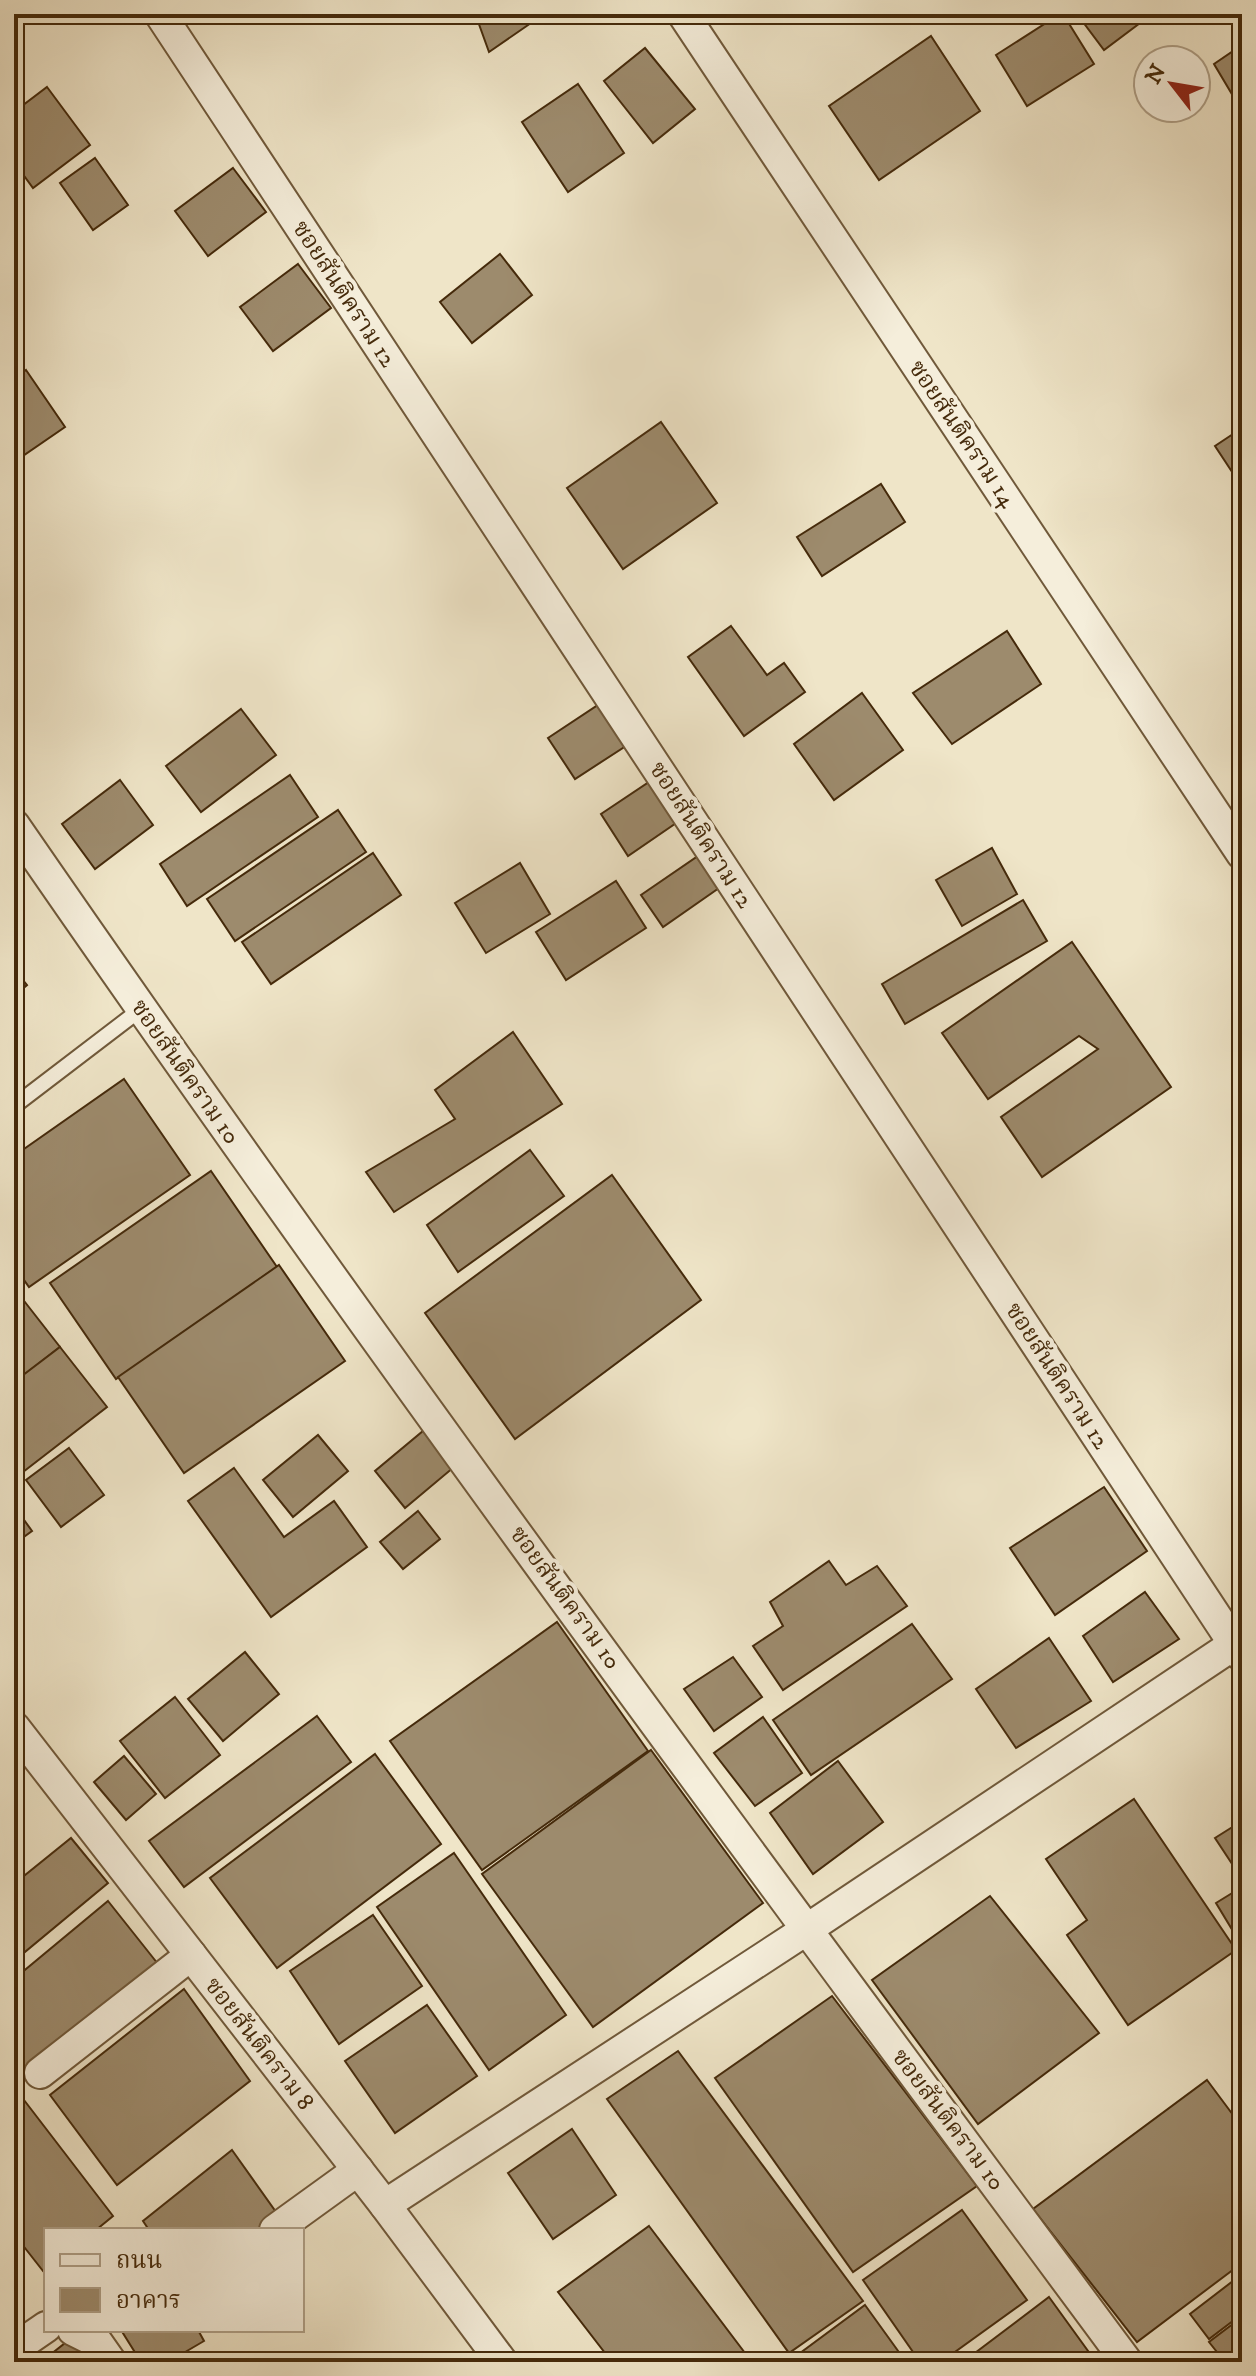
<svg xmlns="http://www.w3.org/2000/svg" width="1256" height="2376" font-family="'IM FELL DW Pica','Noto Serif Thai',serif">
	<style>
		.building { fill: #9d8b6d; stroke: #452a0b; stroke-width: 2 }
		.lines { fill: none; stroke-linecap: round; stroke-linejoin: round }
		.service-casing { stroke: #70593a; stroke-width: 18 }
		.minor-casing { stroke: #70593a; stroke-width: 34 }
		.service { stroke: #f5eedb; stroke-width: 14 }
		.minor { stroke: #f5eedb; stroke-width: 30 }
		.labels { text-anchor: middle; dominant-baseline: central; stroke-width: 8; stroke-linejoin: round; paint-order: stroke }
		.street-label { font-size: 24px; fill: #452a0b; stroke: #f5eedb }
	</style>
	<rect width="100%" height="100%" fill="#efe5c8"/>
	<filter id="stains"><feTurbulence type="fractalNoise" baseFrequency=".0025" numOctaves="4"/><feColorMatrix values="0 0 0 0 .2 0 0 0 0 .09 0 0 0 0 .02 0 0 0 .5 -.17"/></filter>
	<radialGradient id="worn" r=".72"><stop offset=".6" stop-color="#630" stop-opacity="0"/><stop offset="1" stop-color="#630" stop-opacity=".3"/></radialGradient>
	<g class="building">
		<polygon points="479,14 544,14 489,52 476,16"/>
		<polygon points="1060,14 1063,14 1094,64 1027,106 996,55"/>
		<polygon points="1077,14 1152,14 1104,50"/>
		<polygon points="931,36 980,111 879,180 829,106"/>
		<polygon points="1242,45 1242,111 1214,64"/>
		<polygon points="645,48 695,109 653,143 604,81"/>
		<polygon points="578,84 624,153 568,192 522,122"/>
		<polygon points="47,87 90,145 33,188 14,162 14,112"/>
		<polygon points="95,158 128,205 93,230 60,183"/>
		<polygon points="233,168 266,212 208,256 175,211"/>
		<polygon points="500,254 532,295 472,343 440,302"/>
		<polygon points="298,264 331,308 273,351 240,307"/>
		<polygon points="26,370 65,427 14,462 14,379"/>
		<polygon points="661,422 717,503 623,569 567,488"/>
		<polygon points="1242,428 1242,487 1215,446"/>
		<polygon points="881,484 905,522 822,576 797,537"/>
		<polygon points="731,626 767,675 784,663 805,692 744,736 688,657"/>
		<polygon points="1007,631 1041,684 952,744 913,693"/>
		<polygon points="862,693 903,750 834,800 794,744"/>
		<polygon points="601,703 629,744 575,779 548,738"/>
		<polygon points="241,709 276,755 201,812 166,766"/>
		<polygon points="290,775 318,817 187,906 160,864"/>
		<polygon points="655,778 682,819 628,856 601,814"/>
		<polygon points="120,780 153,825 95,869 62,824"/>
		<polygon points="338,810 366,852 235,941 207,899"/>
		<polygon points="992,848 1017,894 962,926 936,880"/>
		<polygon points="373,853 401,895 271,984 242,942"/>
		<polygon points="698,856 719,888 663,927 641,895"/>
		<polygon points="520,863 550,914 486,953 455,903"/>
		<polygon points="616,881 646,928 566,980 536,932"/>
		<polygon points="1023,900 1047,941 905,1024 882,984"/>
		<polygon points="1072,942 1171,1087 1042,1177 1001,1117 1098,1049 1079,1036 988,1099 942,1033"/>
		<polygon points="14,969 27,985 14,996"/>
		<polygon points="513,1032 562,1104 394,1212 366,1172 455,1119 435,1090"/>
		<polygon points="124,1079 190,1175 29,1287 14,1266 14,1156"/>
		<polygon points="530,1150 564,1196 458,1272 427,1225"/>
		<polygon points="211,1171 277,1267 116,1379 50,1283"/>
		<polygon points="612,1175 701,1300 515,1439 425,1313"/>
		<polygon points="279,1265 345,1361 184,1473 118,1377"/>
		<polygon points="14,1288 60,1347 14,1383"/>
		<polygon points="60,1347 107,1407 14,1479 14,1382"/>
		<polygon points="429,1426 460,1462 405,1508 375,1471"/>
		<polygon points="318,1435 348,1471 293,1517 263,1480"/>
		<polygon points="69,1448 104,1495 61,1527 26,1480"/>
		<polygon points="234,1468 284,1537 334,1501 367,1547 271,1617 188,1501"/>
		<polygon points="1104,1487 1147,1551 1055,1615 1010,1548"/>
		<polygon points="14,1506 32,1531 14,1544"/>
		<polygon points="418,1511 440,1539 403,1569 380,1542"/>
		<polygon points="829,1561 846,1585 877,1566 907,1606 783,1690 753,1646 783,1626 770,1602"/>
		<polygon points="1145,1592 1179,1639 1113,1682 1083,1636"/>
		<polygon points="557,1622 648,1751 482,1870 390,1741"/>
		<polygon points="912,1624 952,1679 811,1775 773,1720"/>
		<polygon points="1049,1638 1091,1701 1016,1748 976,1689"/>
		<polygon points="245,1652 279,1694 223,1741 188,1699"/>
		<polygon points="733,1657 762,1697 714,1731 684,1689"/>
		<polygon points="175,1697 220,1755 165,1798 120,1741"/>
		<polygon points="317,1716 351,1762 184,1887 149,1841"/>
		<polygon points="763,1717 802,1773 755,1806 714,1753"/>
		<polygon points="651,1750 763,1903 593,2027 482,1874"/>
		<polygon points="375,1754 441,1844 277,1968 210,1878"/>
		<polygon points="124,1756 156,1794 126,1820 94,1782"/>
		<polygon points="838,1761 883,1822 813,1874 770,1813"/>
		<polygon points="1134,1799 1236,1950 1128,2025 1067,1935 1087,1920 1046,1859"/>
		<polygon points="1242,1821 1242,1879 1215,1838"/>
		<polygon points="71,1838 108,1883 14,1961 14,1884"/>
		<polygon points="454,1853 566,2015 489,2070 377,1907"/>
		<polygon points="1242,1887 1242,1939 1239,1941 1216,1903"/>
		<polygon points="990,1896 1099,2033 978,2124 872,1980"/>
		<polygon points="108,1901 158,1964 24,2072 14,2059 14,1979"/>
		<polygon points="373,1915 422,1986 339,2044 290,1971"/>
		<polygon points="184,1989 250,2081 117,2185 50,2095"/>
		<polygon points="832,1996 977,2186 853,2272 715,2078"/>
		<polygon points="427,2005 477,2076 395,2133 345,2061"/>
		<polygon points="678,2051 863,2301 789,2353 607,2099"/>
		<polygon points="1207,2080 1242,2127 1242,2263 1137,2342 1033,2209"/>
		<polygon points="14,2087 113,2216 96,2230 46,2230 46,2269 43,2271 14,2234"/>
		<polygon points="572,2129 616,2195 553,2239 508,2173"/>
		<polygon points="232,2150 281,2219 266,2230 149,2230 143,2221"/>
		<polygon points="962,2210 1027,2300 941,2362 920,2362 863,2280"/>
		<polygon points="649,2226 745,2353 734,2362 612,2362 558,2292"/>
		<polygon points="1242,2274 1242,2314 1209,2339 1190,2314"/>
		<polygon points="1049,2297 1096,2362 963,2362"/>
		<polygon points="865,2305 906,2362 788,2362"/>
		<polygon points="1242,2317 1242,2357 1235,2362 1225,2362 1209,2342"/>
		<polygon points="121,2330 198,2330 204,2341 168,2362 141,2362"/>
		<polygon points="74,2336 94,2362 41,2362"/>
	</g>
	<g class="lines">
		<defs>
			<polyline id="service" points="14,1106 141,1009"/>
			<g id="minor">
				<polyline points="160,14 1242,1656"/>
				<polyline points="683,14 1242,854"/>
				<path d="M14,825C373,1346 750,1854 1127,2362"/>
				<polyline points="14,1727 385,2205 502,2362"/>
				<polyline points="40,2073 191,1955"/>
				<polyline points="385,2205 806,1930 1242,1639"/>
				<polyline points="275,2230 358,2170"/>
				<polyline points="73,2330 97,2342 111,2362"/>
				<polyline points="14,2349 46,2327"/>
			</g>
		</defs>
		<use href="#service" class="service-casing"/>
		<use href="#minor" class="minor-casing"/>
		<use href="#service" class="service"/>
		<use href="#minor" class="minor"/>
	</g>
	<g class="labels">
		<g class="street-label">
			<text transform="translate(344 294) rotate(57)">ซอยสันติคราม 12</text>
			<text transform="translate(962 434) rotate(56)">ซอยสันติคราม 14</text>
			<text transform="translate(701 835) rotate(57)">ซอยสันติคราม 12</text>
			<text transform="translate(185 1072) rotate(55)">ซอยสันติคราม 10</text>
			<text transform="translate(1057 1376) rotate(57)">ซอยสันติคราม 12</text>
			<text transform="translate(565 1598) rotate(54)">ซอยสันติคราม 10</text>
			<text transform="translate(259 2044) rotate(52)">ซอยสันติคราม 8</text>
			<text transform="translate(948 2120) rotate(53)">ซอยสันติคราม 10</text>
		</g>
	</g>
	<rect width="1256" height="2376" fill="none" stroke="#efe5c8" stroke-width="48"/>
	<rect x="16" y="16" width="1224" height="2344" fill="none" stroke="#452a0b" stroke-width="4"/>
	<rect x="24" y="24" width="1208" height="2328" fill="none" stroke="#452a0b" stroke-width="2"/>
	<rect x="44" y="2228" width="260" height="104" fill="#f5eedb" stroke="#afa088" stroke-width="2"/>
	<rect x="60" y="2254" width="40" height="12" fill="#f5eedb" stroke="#afa088" stroke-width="2"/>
	<text x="116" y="2268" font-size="24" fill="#452a0b">ถนน</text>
	<rect x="60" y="2288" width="40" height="24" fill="#9d8b6d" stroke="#afa088" stroke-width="2"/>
	<text x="116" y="2308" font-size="24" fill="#452a0b">อาคาร</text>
	<g transform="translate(1172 84) rotate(301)"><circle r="38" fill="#f5eedb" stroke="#afa088" stroke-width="2"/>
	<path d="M0-6L14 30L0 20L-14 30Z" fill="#8f2418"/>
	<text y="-12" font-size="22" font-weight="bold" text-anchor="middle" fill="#452a0b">N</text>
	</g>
	<rect width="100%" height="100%" filter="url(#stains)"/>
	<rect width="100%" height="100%" fill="url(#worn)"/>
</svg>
